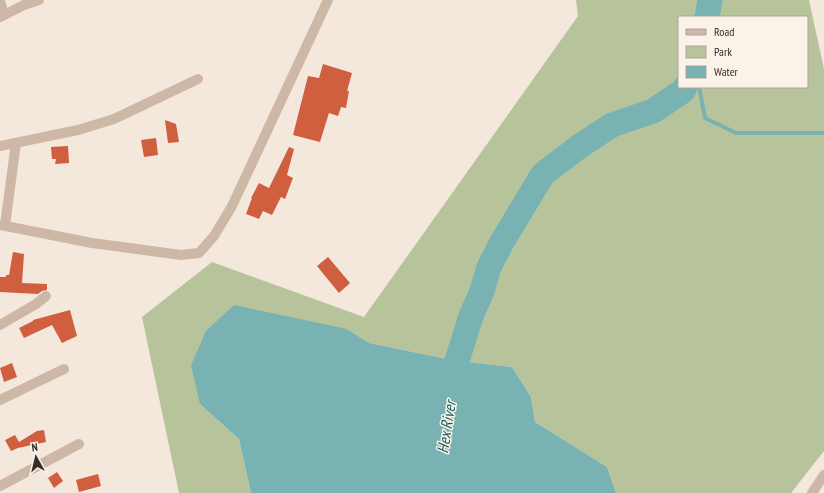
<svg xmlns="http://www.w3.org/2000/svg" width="824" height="493" font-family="'PT Sans Narrow',sans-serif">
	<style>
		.green { fill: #b7c49b; fill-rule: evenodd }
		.water { fill: #79b2b3 }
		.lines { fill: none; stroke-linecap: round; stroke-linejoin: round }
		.stream { stroke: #79b2b3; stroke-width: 4 }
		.river { stroke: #79b2b3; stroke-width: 25 }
		.building { fill: #cf5f3f }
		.minor { stroke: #cdb7a7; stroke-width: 10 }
		.labels { text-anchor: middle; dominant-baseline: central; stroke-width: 3; stroke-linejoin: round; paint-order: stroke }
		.water-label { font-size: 16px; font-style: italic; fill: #1a5b5e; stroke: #fbf2e9 }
	</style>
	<rect width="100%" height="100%" fill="#f4e8dc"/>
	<path class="green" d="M576,0H809L824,69V451L791,493H616L607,467L535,422L531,397L512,367L457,361L369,343L347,329L200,404L239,439L251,493H179L142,317L212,262L364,317L578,16ZM679,17H807V87H679Z"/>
	<polygon class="water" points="234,305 347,329 369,343 457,361 512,367 531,397 535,422 607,467 616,493 251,493 239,439 200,404 191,365 206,331"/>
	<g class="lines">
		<polyline class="stream" points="699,87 705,118 736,133 824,133"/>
		<g class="river">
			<polyline points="707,17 710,0"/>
			<polyline points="451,395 457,361 471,316 482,291 489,267 502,242 543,174 580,146 612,125 653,111 683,91 685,87"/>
		</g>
	</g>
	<g class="building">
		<polygon points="323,64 352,73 347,91 349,91 346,108 341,107 338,116 329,113 320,142 293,135 308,76 319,78"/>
		<polygon points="165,120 176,124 179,142 168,143"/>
		<polygon points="156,138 158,155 144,157 141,140"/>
		<polygon points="68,146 69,163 55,164 56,159 52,159 51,147"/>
		<polygon points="289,147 294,149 287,175 293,178 285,199 281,197 272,215 263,211 259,219 246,214 252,198 251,198 259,183 269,188"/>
		<polygon points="13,252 24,254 22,283 47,284 47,290 42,291 38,294 0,292 0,277 6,277 6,275 9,275"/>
		<polygon points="328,257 350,283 339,293 317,266"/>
		<polygon points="70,310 77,336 62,343 52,325 24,338 19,328 33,321 33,320"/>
		<polygon points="12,363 17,377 4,382 0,368"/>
		<polygon points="44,430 46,442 18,448 11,451 5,440 15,435 19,442 37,431"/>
		<polygon points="57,472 63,481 54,488 48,478"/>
		<polygon points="98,474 101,486 79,492 76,480"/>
	</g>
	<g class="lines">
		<g class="minor">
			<polyline points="0,1 4,15"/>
			<polyline points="0,17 24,5 39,0"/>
			<polyline points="0,146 78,130 114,119 198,79"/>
			<polyline points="0,225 92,243 181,255 199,253 214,236 232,206 328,0"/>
			<polyline points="5,225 16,143"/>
			<polyline points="0,325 36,304 46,296"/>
			<polyline points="0,400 64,369"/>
			<polyline points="0,486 79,444"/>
			<polyline points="812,493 824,475"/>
		</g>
	</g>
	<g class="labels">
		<g class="water-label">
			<text transform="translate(446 427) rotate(-81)">Hex River</text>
		</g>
	</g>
	<rect x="678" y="16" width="130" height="72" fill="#fbf2e9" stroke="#ada39c"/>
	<rect x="686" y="29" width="20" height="6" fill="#cdb7a7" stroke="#ada39c"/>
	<text x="714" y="36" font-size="12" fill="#392d28">Road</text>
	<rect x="686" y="46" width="20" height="12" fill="#b7c49b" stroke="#ada39c"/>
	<text x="714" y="56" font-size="12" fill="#392d28">Park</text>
	<rect x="686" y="66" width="20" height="12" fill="#79b2b3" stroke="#ada39c"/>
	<text x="714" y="76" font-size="12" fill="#392d28">Water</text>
	<g transform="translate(36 457) rotate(352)" stroke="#fbf2e9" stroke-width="3" paint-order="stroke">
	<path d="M0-3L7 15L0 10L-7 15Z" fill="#392d28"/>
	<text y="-6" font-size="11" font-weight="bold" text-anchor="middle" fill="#392d28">N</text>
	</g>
</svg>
